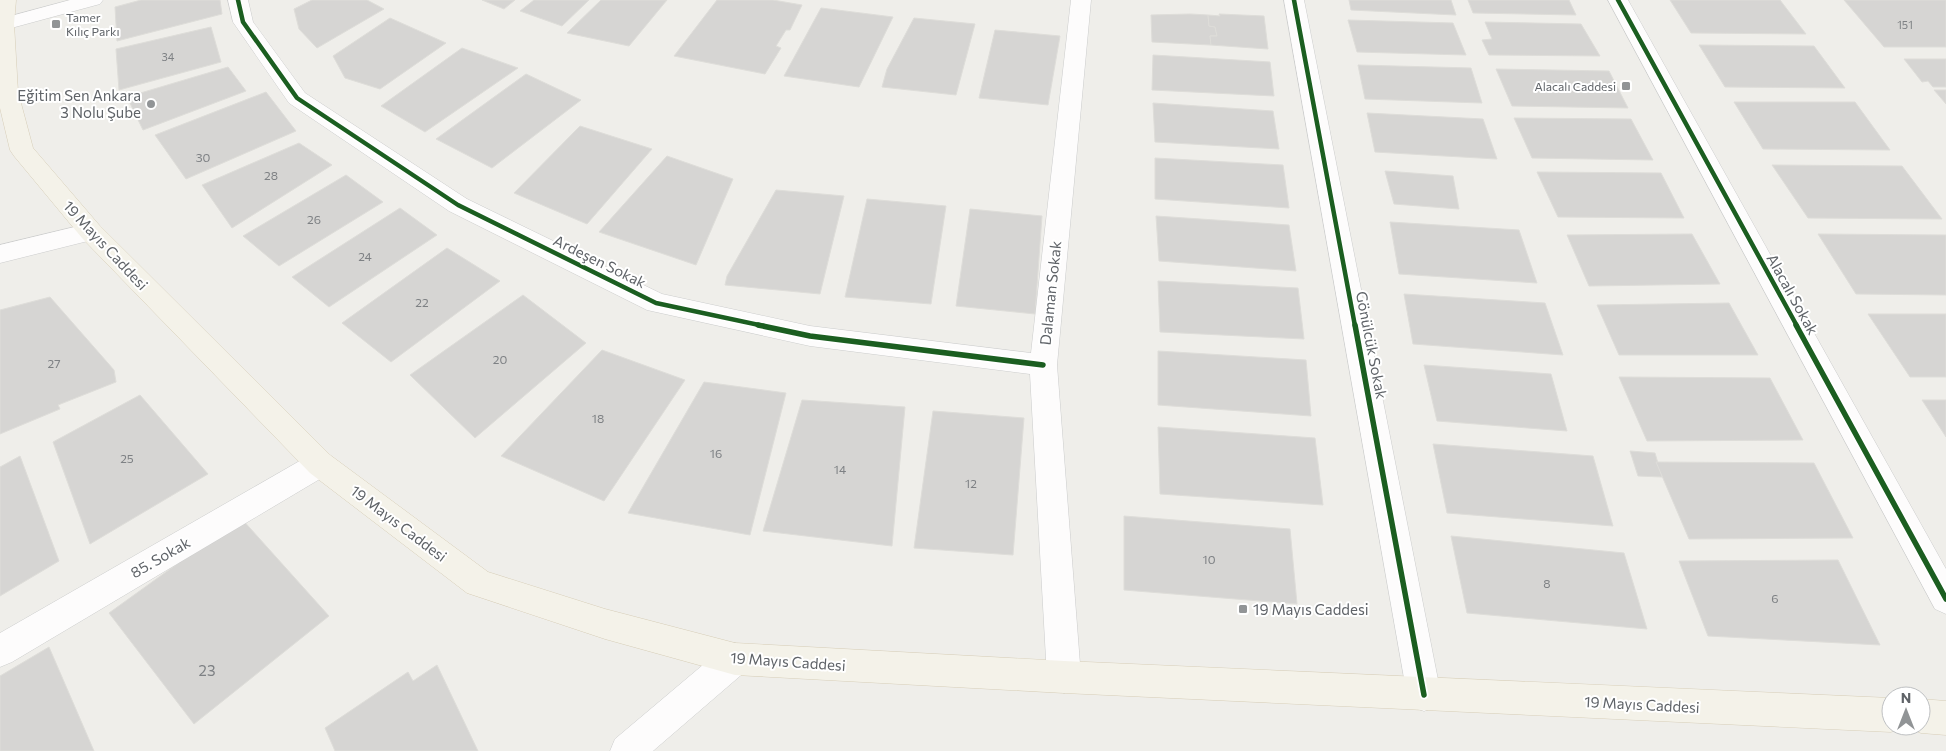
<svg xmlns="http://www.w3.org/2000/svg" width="1946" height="751" font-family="Commissioner,sans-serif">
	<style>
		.building { fill: #d6d5d3; stroke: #deddd9 }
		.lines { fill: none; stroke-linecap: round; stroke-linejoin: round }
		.minor-casing { stroke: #cbcccc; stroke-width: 1 }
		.major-casing { stroke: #d7ceb8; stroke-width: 1 }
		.minor { fill: #fdfcfc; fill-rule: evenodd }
		.major { fill: #f4f2e9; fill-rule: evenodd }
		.cycleway-far1-casing { stroke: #fff; stroke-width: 7 }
		.cycleway-casing { stroke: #fff; stroke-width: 9 }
		.cycleway-far1 { stroke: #1b5e20; stroke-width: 4.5 }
		.cycleway { stroke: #1b5e20; stroke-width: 5.5 }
		.poi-dot { fill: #919496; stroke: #fff; stroke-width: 2 }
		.labels { text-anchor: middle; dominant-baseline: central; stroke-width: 4; stroke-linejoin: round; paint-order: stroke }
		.far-number-label { font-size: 11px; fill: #7e8184 }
		.far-poi-label { font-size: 12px; fill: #5f6368; stroke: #fff; text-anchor: start }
		.number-label { font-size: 12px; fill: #7e8184 }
		.poi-label { font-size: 15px; fill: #5f6368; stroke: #fff; text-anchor: end }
		.street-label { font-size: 15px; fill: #5f6368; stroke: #fff }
		.near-number-label { font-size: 15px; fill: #7e8184 }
	</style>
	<rect width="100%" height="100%" fill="#efeeea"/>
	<g class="building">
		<polygon points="141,0 220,0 222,14 117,41 115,7"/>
		<polygon points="312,0 367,0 384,9 317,48 299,29 294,9"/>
		<polygon points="482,0 515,0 504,9"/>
		<polygon points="534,0 589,0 562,26 520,11"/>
		<polygon points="601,0 667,0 629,46 567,33"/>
		<polygon points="717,0 773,0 802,5 790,30 786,30 776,46 781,48 765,74 674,56"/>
		<polygon points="1349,0 1451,0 1456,15 1351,10"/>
		<polygon points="1468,0 1569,0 1576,15 1473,13"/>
		<polygon points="1670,0 1780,0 1806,34 1691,33"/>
		<polygon points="1844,0 1946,0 1946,47 1884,47"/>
		<polygon points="821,8 893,17 859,87 784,76"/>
		<polygon points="1190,14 1208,15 1209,26 1215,27 1217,36 1210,36 1211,45 1152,42 1151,15"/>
		<polygon points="1219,14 1264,16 1268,49 1211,45 1210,36 1217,36 1215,27 1209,26 1208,15 1220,16"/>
		<polygon points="390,18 446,43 380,89 345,78 333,56"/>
		<polygon points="914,18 975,24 956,95 882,87 887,69"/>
		<polygon points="1348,20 1453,23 1466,55 1357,52"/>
		<polygon points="1485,22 1581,24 1600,56 1489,55 1482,40 1492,39"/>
		<polygon points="211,27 221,62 119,90 116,49"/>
		<polygon points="995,30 1060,36 1048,105 979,98"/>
		<polygon points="1699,45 1814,46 1845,88 1725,87"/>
		<polygon points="462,48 518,68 425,132 381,106"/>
		<polygon points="1153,55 1270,62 1274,96 1152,90"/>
		<polygon points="1904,59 1946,59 1946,87 1933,87 1928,81 1922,82"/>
		<polygon points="1358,65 1471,68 1482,103 1365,99"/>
		<polygon points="228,67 246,91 143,130 127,97"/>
		<polygon points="1496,69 1609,71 1628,108 1512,106"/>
		<polygon points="526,74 581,100 492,168 436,139"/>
		<polygon points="1934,90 1946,90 1946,104"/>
		<polygon points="266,92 296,131 186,179 155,135"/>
		<polygon points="1734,102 1855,102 1890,150 1763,149"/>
		<polygon points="1153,103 1273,111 1279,149 1155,142"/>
		<polygon points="1367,113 1483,119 1497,159 1375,152"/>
		<polygon points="1514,118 1631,119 1653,160 1532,158"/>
		<polygon points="580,126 652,149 587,224 514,193"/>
		<polygon points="299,143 332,165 232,228 202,185"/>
		<polygon points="667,156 733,179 696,265 599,232"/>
		<polygon points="1155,158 1283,165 1289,208 1155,199"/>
		<polygon points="1772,165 1902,166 1942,219 1808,218"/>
		<polygon points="1385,171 1453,176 1459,209 1394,204"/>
		<polygon points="1537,172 1661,173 1684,218 1558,217"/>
		<polygon points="346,175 383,202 279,266 243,236"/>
		<polygon points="776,190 844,196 820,294 725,285 727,276"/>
		<polygon points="867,199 946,206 931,304 845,297"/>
		<polygon points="400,208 437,235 329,307 292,277"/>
		<polygon points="970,209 1042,216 1035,314 956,306"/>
		<polygon points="1156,216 1289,225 1296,271 1159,261"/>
		<polygon points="1390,222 1519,230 1537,283 1399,274"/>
		<polygon points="1692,234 1720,284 1589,286 1567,235"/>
		<polygon points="1818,234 1946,235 1946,295 1856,294"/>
		<polygon points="447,248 500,281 391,362 342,323"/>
		<polygon points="1158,281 1298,288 1304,339 1160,332"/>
		<polygon points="1404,294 1545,303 1563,355 1413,344"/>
		<polygon points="523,295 586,343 475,438 410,375"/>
		<polygon points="50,297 114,370 116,382 58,405 60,409 0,434 0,310"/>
		<polygon points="1729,303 1758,355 1619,355 1597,305"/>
		<polygon points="1868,314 1946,314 1946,377 1910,377"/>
		<polygon points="602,350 685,380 604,501 501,456"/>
		<polygon points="1158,351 1306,360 1311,416 1158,405"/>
		<polygon points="1424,365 1551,374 1567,431 1437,421"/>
		<polygon points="1619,377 1770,378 1803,440 1647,441"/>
		<polygon points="704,382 786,393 750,535 628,513"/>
		<polygon points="140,395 208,474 90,544 53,442"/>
		<polygon points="802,400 905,407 892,546 763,531"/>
		<polygon points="1922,400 1946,400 1946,437"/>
		<polygon points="933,411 1024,418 1013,555 914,548"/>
		<polygon points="1158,427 1315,438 1323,505 1160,494"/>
		<polygon points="1433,444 1593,456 1613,526 1447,513"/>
		<polygon points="1630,451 1655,453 1662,477 1638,476"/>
		<polygon points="20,456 59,561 0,596 0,467"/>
		<polygon points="1656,462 1814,463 1853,538 1689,539"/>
		<polygon points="1124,516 1290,529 1297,604 1124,590"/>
		<polygon points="241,518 329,616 194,724 109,613"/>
		<polygon points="1451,536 1624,553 1647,629 1467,613"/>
		<polygon points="1838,560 1880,645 1708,636 1679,561"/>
		<polygon points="49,647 94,751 0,751 0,676"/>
		<polygon points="437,665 478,751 335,751 325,728 408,672 413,681"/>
	</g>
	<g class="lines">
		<defs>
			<g id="minor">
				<polygon points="70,0 103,0 100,4 4,30 0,29 0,19"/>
				<polygon points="228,0 248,0 253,22 305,93 467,199 662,294 810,326 1031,353 1071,0 1091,0 1057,365 1081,677 1076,688 1064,693 1052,688 1047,677 1030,374 810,346 647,310 449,211 289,103 233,22"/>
				<polygon points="1284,0 1304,0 1441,695 1436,707 1424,711 1412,707 1407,695"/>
				<polygon points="1608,0 1628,0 1946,569 1946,614 1935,609"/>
				<polygon points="91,223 100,226 103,232 100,238 0,263 0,245"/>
				<polygon points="320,452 330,455 335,464 330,473 12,662 0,667 0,633 310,455"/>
				<polygon points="735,643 747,648 751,659 747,670 653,751 610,751 615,739 723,648"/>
			</g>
			<g id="major">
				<polygon points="0,0 16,0 14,24 18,92 33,148 100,226 330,455 488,572 605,609 735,643 1064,661 1891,698 1891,726 1903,726 1891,732 1064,693 735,675 605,639 467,593 310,473 82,238 14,156 10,150 0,108"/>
				<polygon points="1921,699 1946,701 1946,735 1921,733 1909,728 1908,726 1921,726"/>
			</g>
		</defs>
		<use href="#minor" class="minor-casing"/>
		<use href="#major" class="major-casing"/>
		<use href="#minor" class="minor"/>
		<use href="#major" class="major"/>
		<defs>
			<g id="cycleway-far1">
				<polyline points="238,0 243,22 297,98 458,205 656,303 764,326"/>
				<polyline points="1294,0 1355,326"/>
				<polyline points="1618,0 1797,326"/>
			</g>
			<g id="cycleway">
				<polyline points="758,325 810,336 1043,365"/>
				<polyline points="1355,325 1424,695"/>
				<polyline points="1796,325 1946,599"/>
			</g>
		</defs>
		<use href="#cycleway-far1" class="cycleway-far1-casing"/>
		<use href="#cycleway" class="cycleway-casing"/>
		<use href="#cycleway-far1" class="cycleway-far1"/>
		<use href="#cycleway" class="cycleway"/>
	</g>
	<g class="poi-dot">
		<rect x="51" y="19" width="10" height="10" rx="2.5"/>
		<rect x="1621" y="81" width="10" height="10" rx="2.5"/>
		<circle cx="151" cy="104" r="5"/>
		<rect x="1238" y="604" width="10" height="10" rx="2.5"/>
	</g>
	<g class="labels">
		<g class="far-number-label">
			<text x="1905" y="24">151</text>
			<text x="168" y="56">34</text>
		</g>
		<g class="far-poi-label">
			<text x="66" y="17">Tamer<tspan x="66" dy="14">Kılıç Parkı</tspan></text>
			<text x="1616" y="86" text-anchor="end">Alacalı Caddesi</text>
		</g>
		<g class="number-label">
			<text x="203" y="157">30</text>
			<text x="271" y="175">28</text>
			<text x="314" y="219">26</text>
			<text x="365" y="256">24</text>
			<text x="422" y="302">22</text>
			<text x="500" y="359">20</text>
			<text x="54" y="363">27</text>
			<text x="598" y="418">18</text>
			<text x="716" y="453">16</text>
			<text x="127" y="458">25</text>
			<text x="840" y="469">14</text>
			<text x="971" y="483">12</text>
			<text x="1209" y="559">10</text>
			<text x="1547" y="583">8</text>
			<text x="1775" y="598">6</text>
		</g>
		<g class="poi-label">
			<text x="141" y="95">Eğitim Sen Ankara<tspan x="141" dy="17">3 Nolu Şube</tspan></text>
			<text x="1253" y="609" text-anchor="start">19 Mayıs Caddesi</text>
		</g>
		<g class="street-label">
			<text transform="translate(106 245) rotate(47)">19 Mayıs Caddesi</text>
			<text transform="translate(600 261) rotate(26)">Ardeşen Sokak</text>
			<text transform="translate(1050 293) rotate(-84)">Dalaman Sokak</text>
			<text transform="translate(1793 294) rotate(61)">Alacalı Sokak</text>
			<text transform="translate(1372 345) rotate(79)">Gönülcük Sokak</text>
			<text transform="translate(399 523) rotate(37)">19 Mayıs Caddesi</text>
			<text transform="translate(160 557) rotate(-30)">85. Sokak</text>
			<text transform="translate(788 661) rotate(4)">19 Mayıs Caddesi</text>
			<text transform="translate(1642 704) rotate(3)">19 Mayıs Caddesi</text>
		</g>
		<g class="near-number-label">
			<text x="207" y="670">23</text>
		</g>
	</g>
	<g transform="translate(1906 711)"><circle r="24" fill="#ffffff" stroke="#bfc1c3"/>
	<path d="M0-4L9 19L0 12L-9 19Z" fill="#919496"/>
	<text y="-8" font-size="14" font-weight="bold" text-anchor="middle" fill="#5f6368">N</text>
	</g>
</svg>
